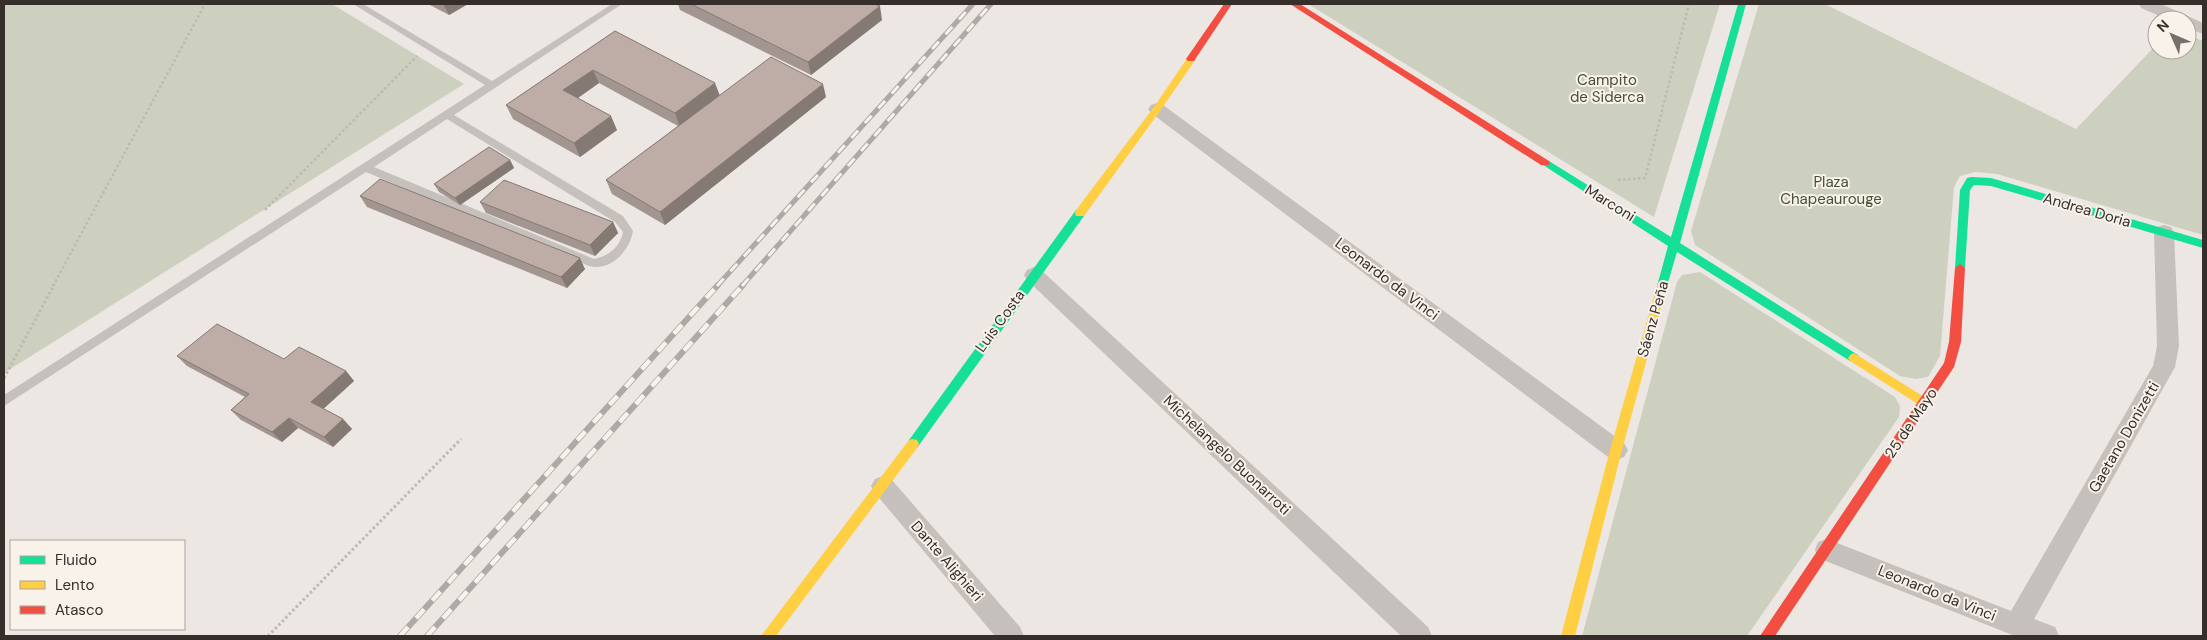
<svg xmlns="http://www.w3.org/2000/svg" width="2207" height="640" font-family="'DM Sans',sans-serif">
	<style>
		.green { fill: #ced0bf }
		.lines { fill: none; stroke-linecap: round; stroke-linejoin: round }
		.path-far1 { stroke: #beb9b5; stroke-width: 2.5; stroke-dasharray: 2.5 2.5; stroke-linecap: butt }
		.path { stroke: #beb9b5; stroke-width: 3; stroke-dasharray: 2.5 2.5; stroke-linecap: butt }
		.lane { fill: #c5c0bc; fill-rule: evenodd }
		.street { fill: #c5c0bc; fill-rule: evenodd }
		.fast { fill: #16e098; fill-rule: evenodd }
		.slow { fill: #ffcf43; fill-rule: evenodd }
		.jam { fill: #f24e42; fill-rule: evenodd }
		.rail-far1-casing { stroke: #ada9a6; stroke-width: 5 }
		.rail-casing { stroke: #ada9a6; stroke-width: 6 }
		.rail-far1 { stroke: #f8f2eb; stroke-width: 3; stroke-dasharray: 10; stroke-linecap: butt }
		.rail { stroke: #f8f2eb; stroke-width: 4.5; stroke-dasharray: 12; stroke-linecap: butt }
		.wall { fill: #a3958f }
		.shaded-wall { fill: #857974 }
		.building { fill: #beada6; stroke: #857974 }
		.labels { text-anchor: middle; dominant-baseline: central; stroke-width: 4; stroke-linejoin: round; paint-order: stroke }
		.park-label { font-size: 15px; fill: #465131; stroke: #f8f2eb }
		.street-label { font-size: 15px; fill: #362e2a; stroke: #f8f2eb }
	</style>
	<rect width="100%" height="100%" fill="#ece7e3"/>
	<g class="green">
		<polygon points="4,4 332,4 464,84 4,373"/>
		<polygon points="1308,4 1720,4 1654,217"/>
		<polygon points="1759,4 1825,4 2076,129 2157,44 2157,50 2187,50 2187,34 2203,41 2203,235 1997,174 1975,172 1960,176 1954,187 1940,356 1928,377 1916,379 1900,376 1695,245 1691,231"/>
		<polygon points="1700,272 1895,397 1900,406 1899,417 1747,636 1582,636 1677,282 1682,275"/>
	</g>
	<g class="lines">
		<g class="path-far1">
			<polyline points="1618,180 1645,178 1689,4"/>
			<polyline points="265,210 417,56"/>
			<polyline points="53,286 205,4"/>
		</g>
		<g class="path">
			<polyline points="4,378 54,285"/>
			<polyline points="268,636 461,439"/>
		</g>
		<path class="lane" d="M353,4H363L492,81L612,4H622L454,115L623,216L633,231C630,250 611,272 589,266L366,172L4,406V395L485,85ZM447,119L615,222L623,232C620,247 609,256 594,259L374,167Z"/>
		<g class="street">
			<polygon points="2139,4 2161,4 2203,23 2203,34 2187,28 2187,20 2169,20 2141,8"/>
			<polygon points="1157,103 1163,105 1624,443 1628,450 1624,457 1616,460 1608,457 1151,113 1148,109 1151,105"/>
			<polygon points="2164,225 2171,227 2174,232 2179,346 2175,367 2034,619 2055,627 2059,636 2015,636 1818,558 1815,550 1818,542 1827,539 2011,611 2153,366 2157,346 2154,232 2157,227"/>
			<polygon points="1034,267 1041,270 1428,627 1432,636 1401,636 1027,280 1024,275 1027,270"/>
			<polygon points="883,476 891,479 1020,627 1024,636 995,636 875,493 871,486 875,479"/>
		</g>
		<g class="fast">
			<polygon points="1738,4 1746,4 1680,243 1858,355 1860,358 1858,361 1850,361 1677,252 1667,286 1666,289 1658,289 1657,286 1668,246 1540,163 1541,161 1549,161 1671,237"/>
			<polygon points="1971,177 1991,178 2203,240 2203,248 1991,186 1974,185 1970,190 1965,268 1960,272 1955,268 1960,190 1967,178"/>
			<polygon points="1080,209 1085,213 1084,216 917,448 913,449 909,448 907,444 909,440 1076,210"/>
		</g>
		<g class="slow">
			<polygon points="1191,56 1196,59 1160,111 1084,216 1076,216 1075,213 1076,210 1154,107 1188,57"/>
			<polygon points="1662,282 1667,286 1622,450 1575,636 1561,636 1610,450 1657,286"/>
			<polygon points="1854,353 1929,400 1931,403 1929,406 1925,408 1921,406 1850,361 1848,358 1850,355"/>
			<polygon points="913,439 917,440 919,444 917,448 776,636 761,636 909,440"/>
		</g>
		<g class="jam">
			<polygon points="1224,4 1232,4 1194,61 1188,61 1186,59"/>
			<polygon points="1290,4 1300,4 1549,161 1550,163 1549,165 1541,165"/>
			<polygon points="1960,264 1965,268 1961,342 1954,367 1775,636 1760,636 1944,363 1949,342 1955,268"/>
		</g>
		<defs>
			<g id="rail-far1">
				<polyline points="717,286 973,4"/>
				<polyline points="742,286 991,4"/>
			</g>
			<g id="rail">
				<polyline points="400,636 718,285"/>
				<polyline points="427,636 743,285"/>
			</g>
		</defs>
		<use href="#rail-far1" class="rail-far1-casing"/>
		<use href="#rail" class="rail-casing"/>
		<use href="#rail-far1" class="rail-far1"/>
		<use href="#rail" class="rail"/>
	</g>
	<g class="wall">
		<polygon points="428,4 468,4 449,15"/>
		<polygon points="678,4 874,4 882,20 811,75 680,10"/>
		<polygon points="615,31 719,95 826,97 665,225 612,194 606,180 678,126 599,83 578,98 617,130 580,157 513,119 506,105"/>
		<polygon points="510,160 514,168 460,205 439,192 434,184"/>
		<polygon points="360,196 585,269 567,288 367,207"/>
		<polygon points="480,202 613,222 618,233 595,256 486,213"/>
		<polygon points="177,356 284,359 346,371 354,381 323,409 343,419 352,429 333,447 298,428 282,442 241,420 231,410 245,397 187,366"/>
	</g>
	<g class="shaded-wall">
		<polygon points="443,4 468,4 449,15"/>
		<polygon points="880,6 882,20 811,75 808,62"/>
		<polygon points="593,70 599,83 569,104 563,90"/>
		<polygon points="715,83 720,96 680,127 675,113"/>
		<polygon points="823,84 826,97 665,225 660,212"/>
		<polygon points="611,116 617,130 580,157 574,143"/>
		<polygon points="510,160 514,168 460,205 455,198"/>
		<polygon points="613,222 618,233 595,256 590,245"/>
		<polygon points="580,258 585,269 567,288 561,277"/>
		<polygon points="346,371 354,381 320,412 311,402"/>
		<polygon points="289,418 298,428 282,442 272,432"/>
		<polygon points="343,419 352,429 333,447 324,437"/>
	</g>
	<g class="building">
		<polygon points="691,4 874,4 880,6 808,62"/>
		<polygon points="615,31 715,83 675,113 593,70 563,90 611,116 574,143 506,105"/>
		<polygon points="771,57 823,84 660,212 606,180"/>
		<polygon points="489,147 510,160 455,198 434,184"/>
		<polygon points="380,179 580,258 561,277 360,196"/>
		<polygon points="504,180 613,222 590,245 480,202"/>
		<polygon points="217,324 284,359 299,347 346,371 311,402 343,419 324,437 289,418 272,432 231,410 249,394 177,356"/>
	</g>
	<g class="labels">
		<g class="park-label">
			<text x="1607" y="80">Campito<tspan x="1607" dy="17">de Siderca</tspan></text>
			<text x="1831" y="182">Plaza<tspan x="1831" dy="17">Chapeaurouge</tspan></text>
		</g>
		<g class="street-label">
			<text transform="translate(1610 203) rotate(32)">Marconi</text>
			<text transform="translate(2087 210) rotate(16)">Andrea Doria</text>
			<text transform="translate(1387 279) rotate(37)">Leonardo da Vinci</text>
			<text transform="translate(1653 319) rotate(-74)">Sáenz Peña</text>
			<text transform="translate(1000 321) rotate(-54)">Luis Costa</text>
			<text transform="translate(1911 423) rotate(-56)">25 de Mayo</text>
			<text transform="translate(2124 437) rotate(-60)">Gaetano Donizetti</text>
			<text transform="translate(1227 455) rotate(43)">Michelangelo Buonarroti</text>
			<text transform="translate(947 561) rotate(49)">Dante Alighieri</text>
			<text transform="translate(1937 593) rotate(22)">Leonardo da Vinci</text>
		</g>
	</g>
	<rect width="2207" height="640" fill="none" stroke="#362e2a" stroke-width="10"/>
	<rect x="10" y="540" width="175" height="90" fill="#f8f2eb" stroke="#aaa49e"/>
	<rect x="20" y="556" width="25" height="8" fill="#16e098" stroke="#aaa49e"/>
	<text x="55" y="565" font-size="15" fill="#362e2a">Fluido</text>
	<rect x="20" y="581" width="25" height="8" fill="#ffcf43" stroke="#aaa49e"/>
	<text x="55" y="590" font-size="15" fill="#362e2a">Lento</text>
	<rect x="20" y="606" width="25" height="8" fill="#f24e42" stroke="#aaa49e"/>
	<text x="55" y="615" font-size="15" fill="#362e2a">Atasco</text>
	<g transform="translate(2172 35) rotate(315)"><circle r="24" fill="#f8f2eb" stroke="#aaa49e"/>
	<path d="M0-4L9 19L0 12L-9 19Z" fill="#766f6b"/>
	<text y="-8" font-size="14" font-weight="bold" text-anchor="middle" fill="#362e2a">N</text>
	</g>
</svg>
